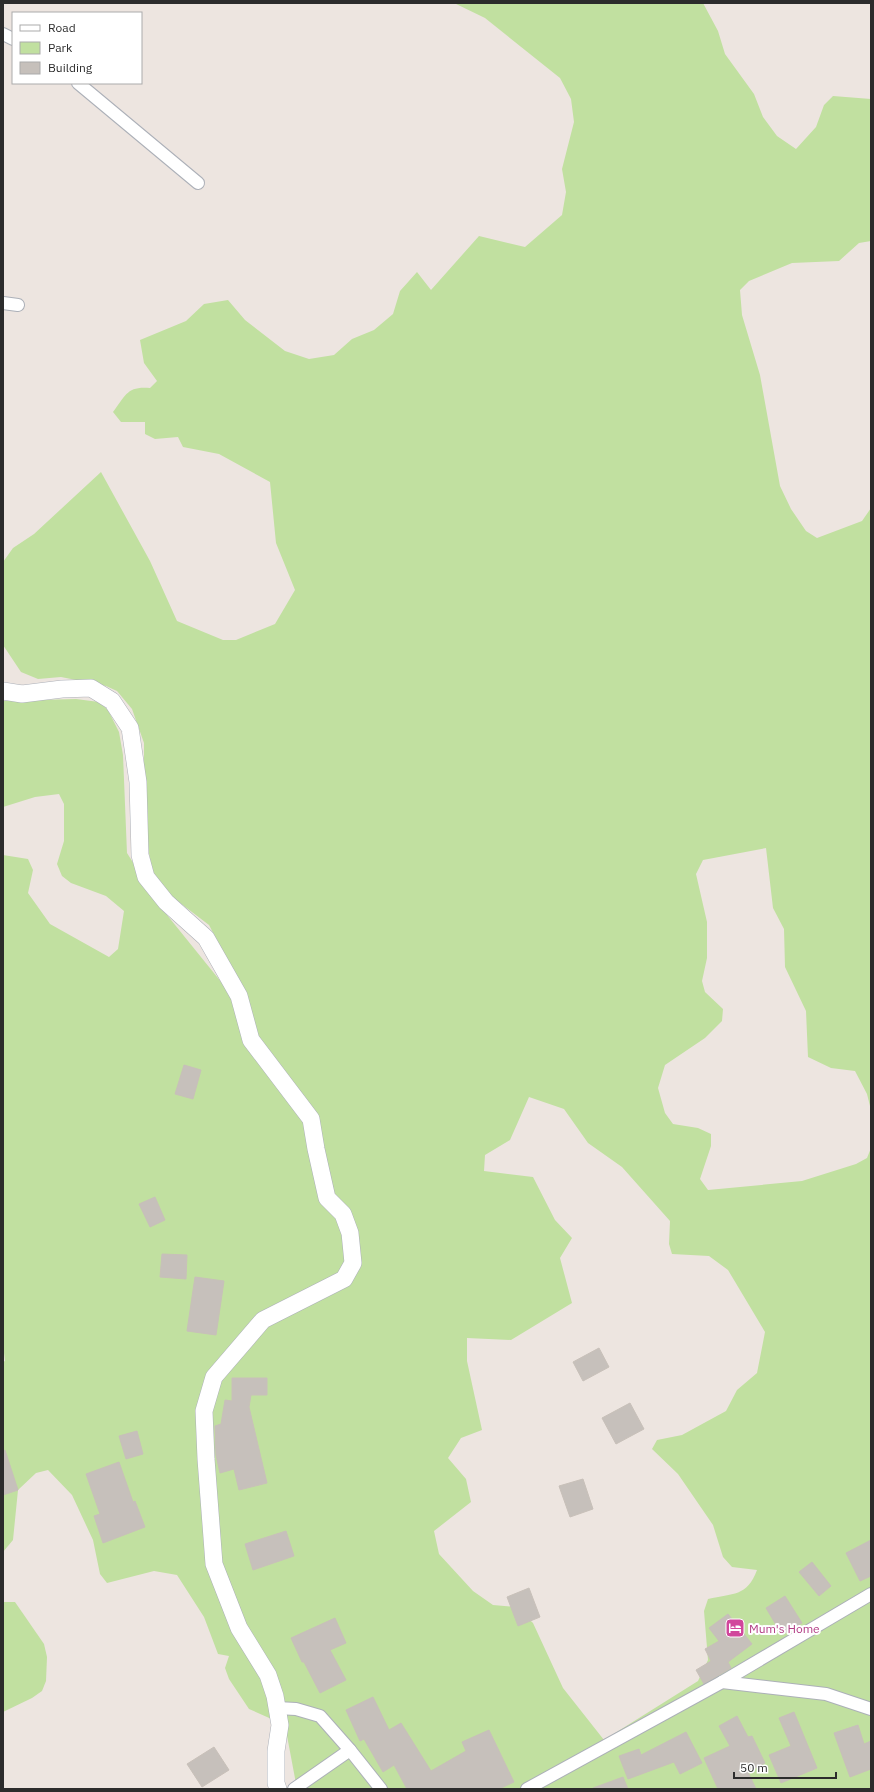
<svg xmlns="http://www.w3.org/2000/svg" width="874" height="1792" font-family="'IBM Plex Sans',sans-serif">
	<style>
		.green { fill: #c1e0a0; fill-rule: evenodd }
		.building { fill: #c6c0bb; stroke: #c8c0b9 }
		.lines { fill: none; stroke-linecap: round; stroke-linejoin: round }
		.minor-casing { stroke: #acb0b8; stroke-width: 14 }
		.secondary-casing { stroke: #acb0b8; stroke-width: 18 }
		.minor { stroke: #fff; stroke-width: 12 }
		.secondary { stroke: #fff; stroke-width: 17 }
		.labels { text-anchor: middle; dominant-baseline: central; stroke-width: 4; stroke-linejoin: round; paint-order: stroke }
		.hotel-label { font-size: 12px; fill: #b23c85; stroke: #fff; text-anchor: start }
	</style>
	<rect width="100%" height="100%" fill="#ede5e0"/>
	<g class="green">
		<path d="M454,3H703L718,31L725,54L754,94L763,117L777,136L796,149L816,127L824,105L833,96L871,99V241L859,243L839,261L792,263L749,281L740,290L742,315L760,375L780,486L791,509L806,531L817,538L862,521L871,508V1110L867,1094L855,1071L831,1068L808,1057L806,1011L785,967L784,929L773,908L766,848L703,860L696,874L707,922V958L702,981L705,992L723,1009L722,1021L705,1038L665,1065L658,1088L665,1113L673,1124L698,1128L711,1134V1146L700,1179L708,1190L802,1181L856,1164L867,1158L871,1148V1789H297L285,1725L249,1709L229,1679L225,1668L229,1656L218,1654L204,1617L177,1575L154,1571L107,1583L100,1574L93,1540L72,1495L48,1470L36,1473L18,1490L13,1540L3,1552V1362L5,1361L3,1345V855L28,859L33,870L28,893L50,924L109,957L118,949L124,911L106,896L71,883L62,876L57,864L64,841V804L59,794L35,797L3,807V701L76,699L99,702L108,710L119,732L123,755L127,853L163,910L226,988L243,990L209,925L163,890L152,870L144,825V743L132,709L117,691L106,686L61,677L38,679L21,672L3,645V562L13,548L34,534L101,472L150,561L177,621L223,640H236L275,624L295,590L276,543L270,482L219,454L183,447L178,437L155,439L145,434V422H121L113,412C126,395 127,386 150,388L157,381L144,363L140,340L186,321L204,304L228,300L245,320L285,351L309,359L334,355L352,339L374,330L393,314L400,291L417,272L431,290L479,236L525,247L562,215L566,192L562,169L574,122L571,99L560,78L485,18ZM529,1097L564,1109L588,1143L622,1167L670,1221L669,1244L672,1254L709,1256L728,1270L765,1332L757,1373L737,1390L726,1411L682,1435L657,1440L652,1449L678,1474L713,1525L723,1557L732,1567L757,1570C747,1597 733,1593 708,1599L704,1611L708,1660L698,1681L604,1740L563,1688L533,1623L516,1607L493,1605L473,1591L439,1554L434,1531L471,1502L466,1479L448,1458L461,1438L482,1430L467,1361V1338L511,1340L572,1303L560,1258L572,1238L555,1220L533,1177L484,1171L485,1155L510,1140Z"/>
		<polygon points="3,1602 15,1602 44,1644 47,1657 46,1681 42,1691 32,1698 3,1712"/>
	</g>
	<g class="building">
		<polygon points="184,1065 201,1070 193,1099 175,1094"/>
		<polygon points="155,1197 165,1220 150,1227 139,1204"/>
		<polygon points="162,1254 187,1255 186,1279 160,1277"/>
		<polygon points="195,1277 224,1281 216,1335 187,1331"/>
		<polygon points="599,1348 609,1367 583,1381 573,1362"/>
		<polygon points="232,1378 267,1378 267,1395 251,1395 249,1407 267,1483 239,1490 234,1469 220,1473 216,1455 215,1426 221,1424 225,1400 232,1401"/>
		<polygon points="630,1403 644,1429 616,1444 602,1418"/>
		<polygon points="137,1431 143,1454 126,1459 119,1436"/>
		<polygon points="5,1450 18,1490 3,1495 3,1451"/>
		<polygon points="119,1462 133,1502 135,1501 145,1527 103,1543 94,1516 100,1514 86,1474"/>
		<polygon points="583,1479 593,1509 570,1517 559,1486"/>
		<polygon points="286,1531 294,1556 253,1570 245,1544"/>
		<polygon points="871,1540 871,1576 860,1581 846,1553"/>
		<polygon points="812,1562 831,1586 819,1596 799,1572"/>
		<polygon points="529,1588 540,1617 518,1626 507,1597"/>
		<polygon points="785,1596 802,1623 782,1635 766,1608"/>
		<polygon points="728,1614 752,1644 728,1662 731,1668 704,1684 696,1670 711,1661 705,1649 719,1641 709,1628"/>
		<polygon points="335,1618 346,1643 330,1650 346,1680 320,1693 304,1662 302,1662 291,1638"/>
		<polygon points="373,1697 389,1730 401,1723 431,1771 466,1751 462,1742 489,1730 514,1782 499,1789 407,1789 394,1765 383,1772 364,1739 360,1741 346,1710"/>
		<polygon points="794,1712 817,1768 781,1783 769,1755 791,1746 779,1718"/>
		<polygon points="737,1716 748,1737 752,1736 765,1763 748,1772 756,1789 718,1789 704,1758 730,1746 719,1726"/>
		<polygon points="858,1725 864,1744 871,1741 871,1769 850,1777 834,1733"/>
		<polygon points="686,1732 702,1763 680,1774 674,1762 628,1779 619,1756 639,1749 641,1755"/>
		<polygon points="214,1747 229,1770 202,1787 187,1764"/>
		<polygon points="623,1777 628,1789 594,1789 593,1788"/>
	</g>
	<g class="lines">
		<defs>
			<g id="minor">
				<polyline points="3,34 13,39"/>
				<polyline points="78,83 198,183"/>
				<polyline points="3,303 18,305"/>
				<polyline points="722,1682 826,1694 871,1709"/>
				<polyline points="277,1708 296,1709 320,1716 350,1750"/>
				<polyline points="294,1789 350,1750 381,1789"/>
				<polyline points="527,1789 722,1682 871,1594"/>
			</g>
			<polyline id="secondary" points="3,691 22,694 62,689 91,688 112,701 130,728 138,782 140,855 146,877 166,902 206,938 239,996 251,1040 311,1119 316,1149 327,1198 343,1214 350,1233 353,1263 344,1279 263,1320 214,1377 204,1411 206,1459 214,1564 239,1628 268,1675 275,1696 280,1725 276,1751 276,1783 278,1789"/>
		</defs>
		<use href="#minor" class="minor-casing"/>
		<use href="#secondary" class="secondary-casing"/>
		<use href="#minor" class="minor"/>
		<use href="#secondary" class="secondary"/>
	</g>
	<defs>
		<symbol id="hotel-square" viewBox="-11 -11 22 22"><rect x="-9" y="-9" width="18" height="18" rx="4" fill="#d1479c" stroke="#fff"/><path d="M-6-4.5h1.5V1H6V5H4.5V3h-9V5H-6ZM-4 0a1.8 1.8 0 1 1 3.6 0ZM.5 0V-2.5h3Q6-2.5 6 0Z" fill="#fff"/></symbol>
	</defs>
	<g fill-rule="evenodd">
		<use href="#hotel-square" x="724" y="1617" width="22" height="22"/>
	</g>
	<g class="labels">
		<g class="hotel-label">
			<text x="749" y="1628">Mum's Home</text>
		</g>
	</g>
	<rect width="874" height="1792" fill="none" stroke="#2c2c2c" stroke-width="8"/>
	<rect x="12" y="12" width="130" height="72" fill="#ffffff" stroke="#ababab"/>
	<rect x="20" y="25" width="20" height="6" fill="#ffffff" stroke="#ababab"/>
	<text x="48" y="32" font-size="12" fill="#2c2c2c">Road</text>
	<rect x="20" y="42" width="20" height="12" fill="#c1e0a0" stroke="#ababab"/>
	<text x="48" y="52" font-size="12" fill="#2c2c2c">Park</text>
	<rect x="20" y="62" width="20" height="12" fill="#c6c0bb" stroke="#ababab"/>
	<text x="48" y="72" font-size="12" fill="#2c2c2c">Building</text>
	<path d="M734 1772v6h102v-6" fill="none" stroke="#2c2c2c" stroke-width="2"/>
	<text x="740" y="1772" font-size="12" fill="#2c2c2c" stroke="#ffffff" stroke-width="3" paint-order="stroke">50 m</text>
</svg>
